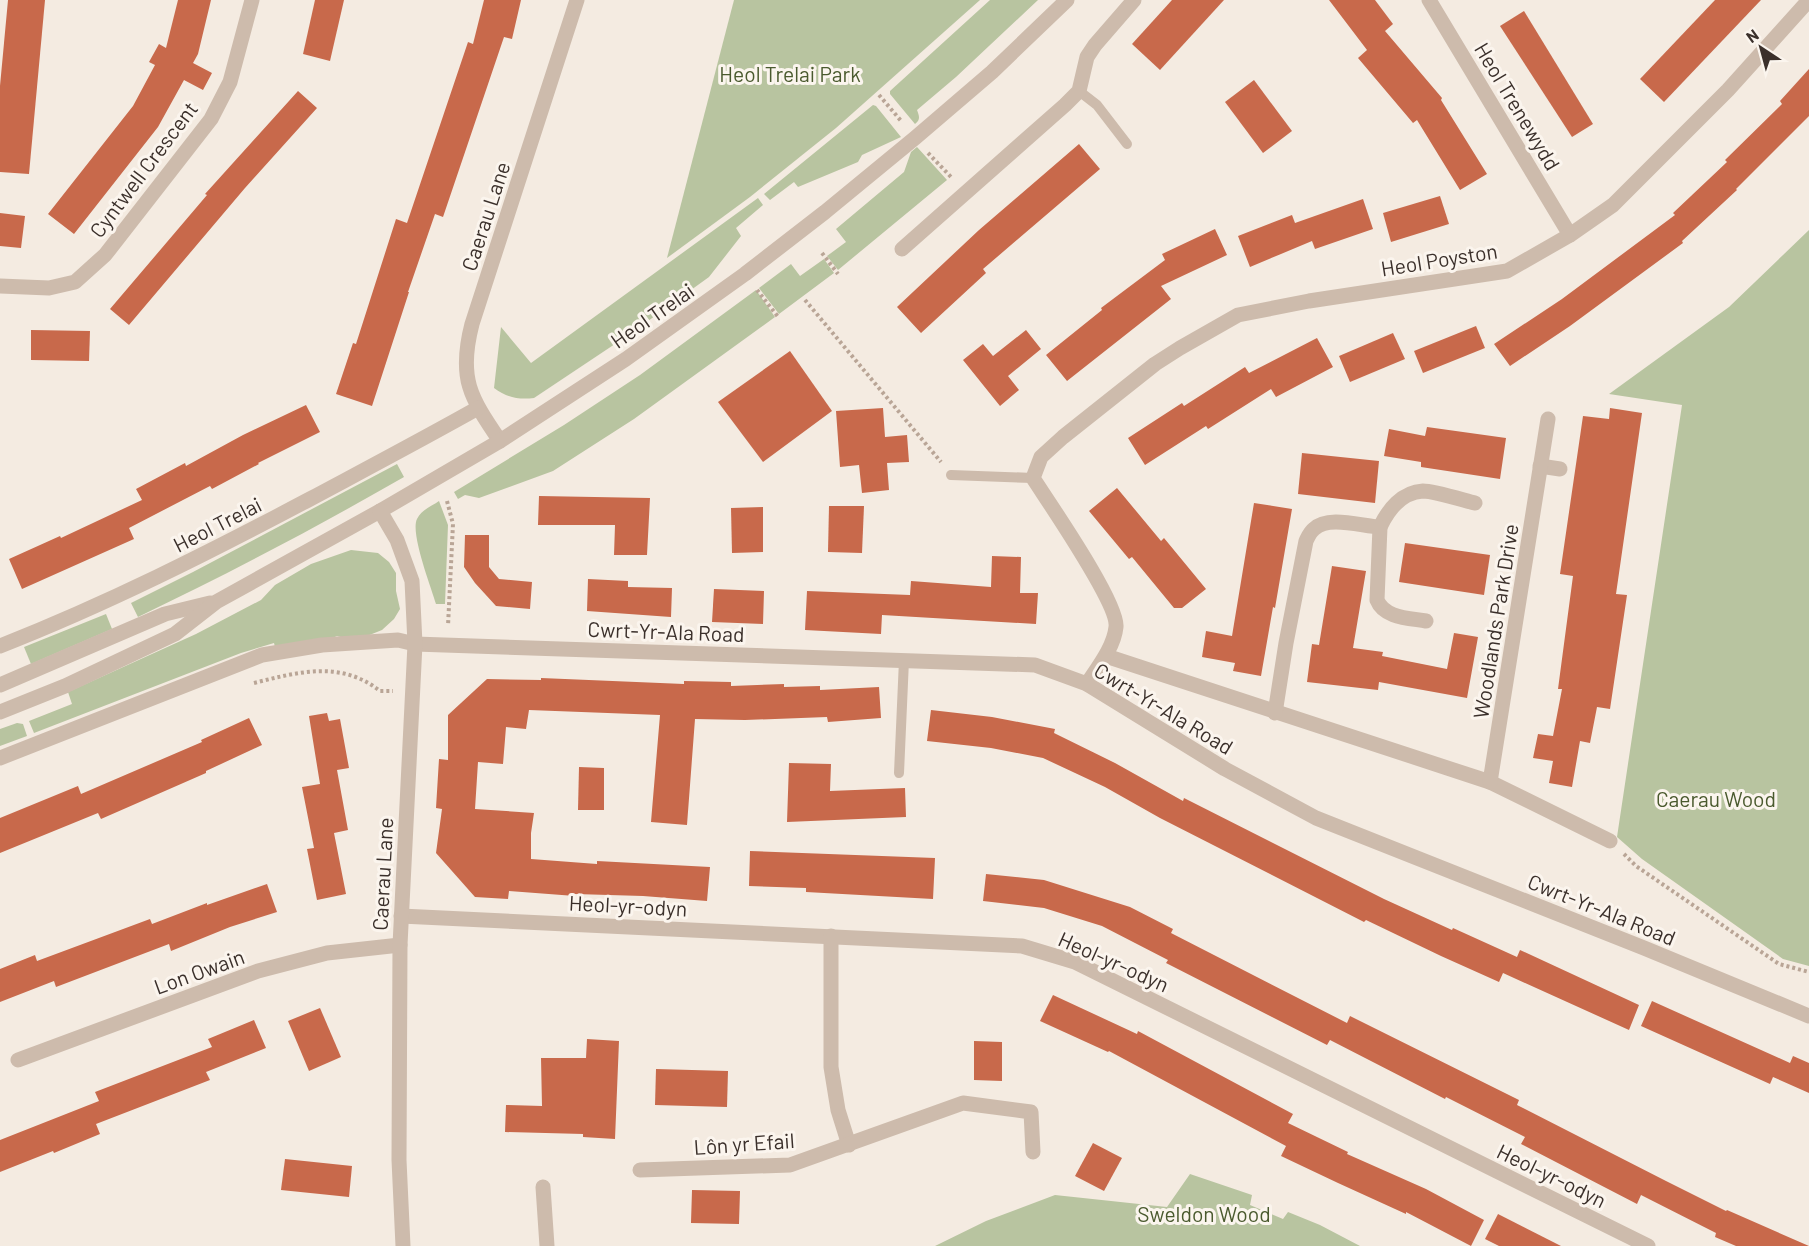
<svg xmlns="http://www.w3.org/2000/svg" width="1809" height="1246" font-family="Barlow,sans-serif">
	<style>
		.green { fill: #b8c4a0 }
		.building { fill: #c8694b }
		.lines { fill: none; stroke-linecap: round; stroke-linejoin: round }
		.path { stroke: #b9a596; stroke-width: 4; stroke-dasharray: 3 3; stroke-linecap: butt }
		.service { stroke: #cdbbac; stroke-width: 10 }
		.minor { stroke: #cdbbac; stroke-width: 15 }
		.tertiary { stroke: #cdbbac; stroke-width: 15 }
		.labels { text-anchor: middle; dominant-baseline: central; stroke-width: 6; stroke-linejoin: round; paint-order: stroke }
		.park-label { font-size: 21px; fill: #4a5a2e; stroke: #fbf5ee }
		.street-label { font-size: 21px; fill: #3b302b; stroke: #fbf5ee }
	</style>
	<rect width="100%" height="100%" fill="#f4ebe1"/>
	<g class="green">
		<polygon points="734,0 980,0 836,128 750,197 667,258"/>
		<path d="M990,0H1038L956,77L917,110C919,116 921,119 915,124L890,94V91Z"/>
		<polygon points="873,105 876,106 901,137 862,155 858,162 798,187 794,182 770,200 764,194"/>
		<polygon points="917,147 947,180 838,270 827,256 846,242 836,229 904,172 911,152"/>
		<path d="M758,198L763,205L736,228L741,236L709,277L630,334L534,398C518,400 506,397 494,388L501,327L531,363Z"/>
		<polygon points="1809,230 1809,966 1783,959 1642,859 1617,837 1682,405 1609,394 1729,307"/>
		<polygon points="824,259 834,273 779,314 759,288 791,264 800,276"/>
		<polygon points="756,290 775,317 634,419 553,471 479,498 465,495 458,499 454,492 564,425 640,375"/>
		<path d="M397,464L404,477C317,527 228,574 138,617L131,603L193,572Z"/>
		<path d="M439,501L448,525L445,604H436C431,587 410,533 417,519C421,510 432,506 439,501Z"/>
		<polygon points="351,550 378,553 389,562 396,573 396,591 400,609 394,619 382,630 367,636 348,639 337,636 297,654 275,647 274,643 241,653 34,733 29,721 72,704 68,692 196,634 261,600 275,585 311,564"/>
		<polygon points="106,614 112,629 31,664 24,647"/>
		<polygon points="17,723 23,724 27,736 0,746 0,729"/>
		<polygon points="1190,1174 1252,1195 1250,1205 1283,1219 1288,1212 1320,1225 1360,1246 935,1246 986,1221 1055,1195 1167,1207"/>
	</g>
	<g class="building">
		<polygon points="8,0 45,0 29,174 0,172 0,86"/>
		<polygon points="178,0 211,0 198,54 193,63 212,73 203,90 184,80 158,127 74,234 48,214 133,106 155,65 149,62 159,44 166,48"/>
		<polygon points="315,0 344,0 330,61 303,54"/>
		<polygon points="484,0 521,0 512,39 504,37 443,217 435,214 408,292 409,292 372,406 336,394 353,343 356,344 396,219 407,223 468,42 473,44"/>
		<polygon points="1172,0 1224,0 1160,70 1132,44"/>
		<polygon points="1329,0 1375,0 1393,24 1385,31 1442,98 1441,100 1487,174 1460,190 1417,120 1413,123 1358,58 1367,50"/>
		<polygon points="1715,0 1761,0 1664,102 1640,79"/>
		<polygon points="1524,11 1593,124 1572,137 1500,26"/>
		<polygon points="1809,69 1809,116 1736,189 1737,190 1682,241 1683,243 1570,326 1510,366 1494,344 1562,299 1675,215 1673,213 1727,162 1725,160 1782,104 1780,101"/>
		<polygon points="1254,80 1292,131 1263,153 1225,102"/>
		<polygon points="298,91 317,108 245,188 129,325 110,309 207,195 205,194"/>
		<polygon points="1079,144 1100,169 983,269 986,273 921,333 897,307 979,230"/>
		<polygon points="1440,196 1449,224 1391,242 1383,213"/>
		<polygon points="1363,199 1373,229 1315,249 1312,241 1250,267 1238,236 1292,215 1295,223"/>
		<polygon points="0,213 25,216 21,248 0,246"/>
		<polygon points="1215,229 1227,255 1161,286 1171,299 1067,381 1046,355 1102,310 1101,308 1165,260 1162,254"/>
		<polygon points="1476,326 1485,348 1423,373 1414,351"/>
		<polygon points="31,330 90,331 89,361 31,360"/>
		<polygon points="1026,330 1041,349 1008,376 1019,390 1000,406 963,360 983,344 993,356"/>
		<polygon points="1393,333 1405,359 1350,382 1339,356"/>
		<polygon points="1317,338 1333,367 1276,397 1271,389 1208,429 1206,426 1145,465 1128,438 1182,403 1184,406 1245,367 1249,373"/>
		<polygon points="790,351 832,411 763,462 718,402"/>
		<polygon points="306,405 320,432 258,463 259,464 212,489 210,486 129,528 134,539 22,589 9,559 60,536 61,538 142,500 136,489 185,463 186,466 243,435"/>
		<polygon points="883,408 885,437 907,435 909,462 887,463 889,490 862,493 859,465 840,467 836,411"/>
		<polygon points="1610,408 1642,413 1616,594 1627,595 1610,709 1597,707 1590,743 1580,741 1572,787 1549,783 1553,761 1533,758 1538,734 1553,736 1562,689 1558,689 1573,576 1560,574 1583,416 1609,419"/>
		<polygon points="1427,427 1506,438 1500,479 1421,467 1421,462 1384,456 1389,429 1425,436"/>
		<polygon points="1302,453 1379,461 1375,503 1298,494"/>
		<polygon points="1117,488 1161,541 1164,538 1206,589 1182,608 1174,608 1132,557 1129,559 1089,511"/>
		<polygon points="539,496 650,498 647,555 614,555 615,525 538,525"/>
		<polygon points="1254,503 1292,509 1275,608 1273,607 1261,676 1233,671 1235,663 1202,657 1206,631 1232,636"/>
		<polygon points="829,506 864,506 862,553 828,552"/>
		<polygon points="763,507 763,552 732,553 731,508"/>
		<polygon points="465,535 489,535 489,567 499,579 532,582 530,609 496,606 475,583 464,567"/>
		<polygon points="1405,543 1490,555 1484,595 1399,582"/>
		<polygon points="992,556 1021,557 1020,593 1038,593 1036,624 882,615 881,634 805,630 807,591 910,595 911,581 991,587"/>
		<polygon points="1332,566 1366,571 1353,648 1383,652 1382,656 1447,669 1454,633 1478,637 1467,698 1379,682 1378,690 1307,682 1312,644 1319,645"/>
		<polygon points="588,579 628,581 628,587 672,588 671,617 587,611"/>
		<polygon points="714,589 764,591 763,624 712,622"/>
		<polygon points="541,678 684,684 684,681 731,682 731,686 784,684 784,687 820,686 820,690 879,687 881,718 828,722 827,717 745,720 695,719 687,825 651,822 660,715 529,710 526,729 506,727 503,764 478,762 475,809 534,813 531,833 531,859 597,864 597,861 710,867 707,901 643,896 575,894 575,896 509,891 508,899 475,897 436,853 442,809 436,808 439,759 448,760 448,715 487,679 541,680"/>
		<polygon points="931,710 992,717 1055,729 1054,733 1115,763 1183,801 1184,798 1384,899 1452,930 1453,928 1517,957 1520,950 1639,1005 1629,1030 1503,973 1499,982 1441,956 1366,920 1364,922 1160,818 1105,787 1043,758 991,748 927,741"/>
		<polygon points="327,713 329,721 340,719 349,768 337,770 348,830 334,833 346,894 317,900 307,849 314,848 302,787 320,784 309,716"/>
		<polygon points="249,718 262,745 206,771 206,773 101,819 98,813 0,853 0,818 78,786 81,794 202,742 201,740"/>
		<polygon points="789,763 831,764 830,791 905,788 906,817 787,822"/>
		<polygon points="579,767 604,768 604,810 578,810"/>
		<polygon points="750,851 935,858 933,899 806,892 806,888 749,886"/>
		<polygon points="986,874 1044,880 1130,907 1173,929 1171,933 1347,1023 1350,1016 1519,1100 1517,1105 1666,1181 1726,1211 1727,1210 1809,1246 1736,1246 1715,1237 1716,1233 1641,1195 1637,1204 1521,1144 1525,1137 1446,1097 1445,1099 1330,1040 1327,1045 1166,963 1168,960 1102,926 1044,908 983,901"/>
		<polygon points="267,884 277,912 230,927 171,951 169,944 56,987 54,981 0,1002 0,969 35,955 37,961 150,919 152,924 207,903 207,905"/>
		<polygon points="1053,995 1137,1034 1138,1031 1293,1114 1288,1123 1348,1152 1347,1154 1426,1189 1484,1220 1471,1246 1406,1212 1406,1214 1338,1183 1281,1156 1286,1146 1109,1051 1108,1052 1040,1021"/>
		<polygon points="1652,1001 1790,1063 1793,1056 1809,1063 1809,1093 1773,1077 1770,1084 1641,1026"/>
		<polygon points="320,1008 341,1057 309,1071 288,1021"/>
		<polygon points="254,1020 266,1048 206,1072 210,1080 96,1124 100,1134 54,1153 53,1151 0,1172 0,1140 99,1101 95,1092 212,1047 208,1039"/>
		<polygon points="587,1039 619,1041 615,1139 583,1137 583,1134 505,1132 506,1105 542,1106 541,1058 586,1058"/>
		<polygon points="974,1041 1002,1042 1002,1081 974,1080"/>
		<polygon points="656,1069 728,1071 727,1107 655,1105"/>
		<polygon points="1093,1143 1122,1158 1104,1191 1075,1176"/>
		<polygon points="285,1159 352,1166 349,1197 281,1190"/>
		<polygon points="692,1190 740,1191 739,1224 691,1223"/>
		<polygon points="1498,1214 1561,1246 1499,1246 1485,1239"/>
	</g>
	<g class="lines">
		<g class="path">
			<polyline points="879,95 902,122"/>
			<polyline points="928,153 952,178"/>
			<polyline points="822,253 838,274"/>
			<polyline points="757,290 779,318"/>
			<polyline points="805,300 941,462"/>
			<polyline points="447,501 453,524 448,626"/>
			<path d="M254,683C298,672 341,660 380,691H393"/>
			<polyline points="1624,854 1636,866 1779,964 1809,972"/>
		</g>
		<g class="service">
			<polyline points="1079,91 1097,105 1127,144"/>
			<polyline points="951,475 1033,478"/>
			<polyline points="899,773 904,660"/>
		</g>
		<g class="minor">
			<polyline points="1429,0 1570,235"/>
			<polyline points="902,249 1065,105 1079,91 1087,57 1095,45 1134,0"/>
			<polyline points="0,286 49,288 75,282 105,255 211,119 230,82 252,0"/>
			<path d="M500,441C470,397 458,378 472,324L577,0"/>
			<polyline points="1540,466 1560,469"/>
			<path d="M1380,527C1388,510 1402,492 1423,491C1434,491 1463,500 1475,503"/>
			<path d="M0,646C107,604 208,553 310,499C366,469 423,439 478,408"/>
			<polyline points="1106,656 1490,782 1610,841"/>
			<path d="M1087,684C1098,667 1114,647 1116,627C1119,604 1049,503 1033,478L1041,457L1063,437L1155,364L1180,348L1238,315L1309,301L1507,271L1570,235L1613,205L1728,90L1809,0"/>
			<polyline points="0,685 165,614 210,603"/>
			<polyline points="0,712 65,686 175,634 216,602 380,511 500,441 626,359 745,274 825,212 915,138 992,72 1067,0"/>
			<path d="M1275,713L1286,643L1306,541C1308,537 1310,532 1314,529C1328,515 1361,526 1380,527L1377,600C1384,618 1409,618 1426,621"/>
			<polyline points="0,758 262,655 322,645 398,640 415,644 1035,665 1087,684 1225,769 1316,818 1644,948 1809,1016"/>
			<polyline points="1490,782 1548,419"/>
			<polyline points="401,916 1022,946 1075,962 1648,1246"/>
			<polyline points="831,936 831,1067 838,1110 849,1145"/>
			<polyline points="18,1060 258,971 327,953 400,945"/>
			<polyline points="640,1170 790,1165 963,1103 1031,1112 1033,1152"/>
			<polyline points="543,1187 547,1246"/>
		</g>
		<polyline class="tertiary" points="380,511 397,540 412,581 415,644 400,945 399,1160 403,1246"/>
	</g>
	<g class="labels">
		<g class="park-label">
			<text x="790" y="73">Heol Trelai Park</text>
			<text x="1716" y="798">Caerau Wood</text>
			<text x="1204" y="1213">Sweldon Wood</text>
		</g>
		<g class="street-label">
			<text transform="translate(1518 106) rotate(59)">Heol Trenewydd</text>
			<text transform="translate(143 169) rotate(-53)">Cyntwell Crescent</text>
			<text transform="translate(485 216) rotate(-72)">Caerau Lane</text>
			<text transform="translate(1439 259) rotate(-9)">Heol Poyston</text>
			<text transform="translate(652 315) rotate(-35)">Heol Trelai</text>
			<text transform="translate(217 524) rotate(-27)">Heol Trelai</text>
			<text transform="translate(1495 621) rotate(-81)">Woodlands Park Drive</text>
			<text transform="translate(666 631) rotate(2)">Cwrt-Yr-Ala Road</text>
			<text transform="translate(1164 708) rotate(31)">Cwrt-Yr-Ala Road</text>
			<text transform="translate(382 874) rotate(-87)">Caerau Lane</text>
			<text transform="translate(628 905) rotate(3)">Heol-yr-odyn</text>
			<text transform="translate(1602 909) rotate(22)">Cwrt-Yr-Ala Road</text>
			<text transform="translate(1114 961) rotate(24)">Heol-yr-odyn</text>
			<text transform="translate(199 971) rotate(-20)">Lon Owain</text>
			<text transform="translate(744 1143) rotate(-4)">Lôn yr Efail</text>
			<text transform="translate(1552 1175) rotate(26)">Heol-yr-odyn</text>
		</g>
	</g>
	<g transform="translate(1761 48) rotate(324)" stroke="#fbf5ee" stroke-width="4.5" paint-order="stroke">
	<path d="M0-4.5L10 22L0 15L-10 22Z" fill="#3b302b"/>
	<text y="-9" font-size="16" font-weight="bold" text-anchor="middle" fill="#3b302b">N</text>
	</g>
</svg>
